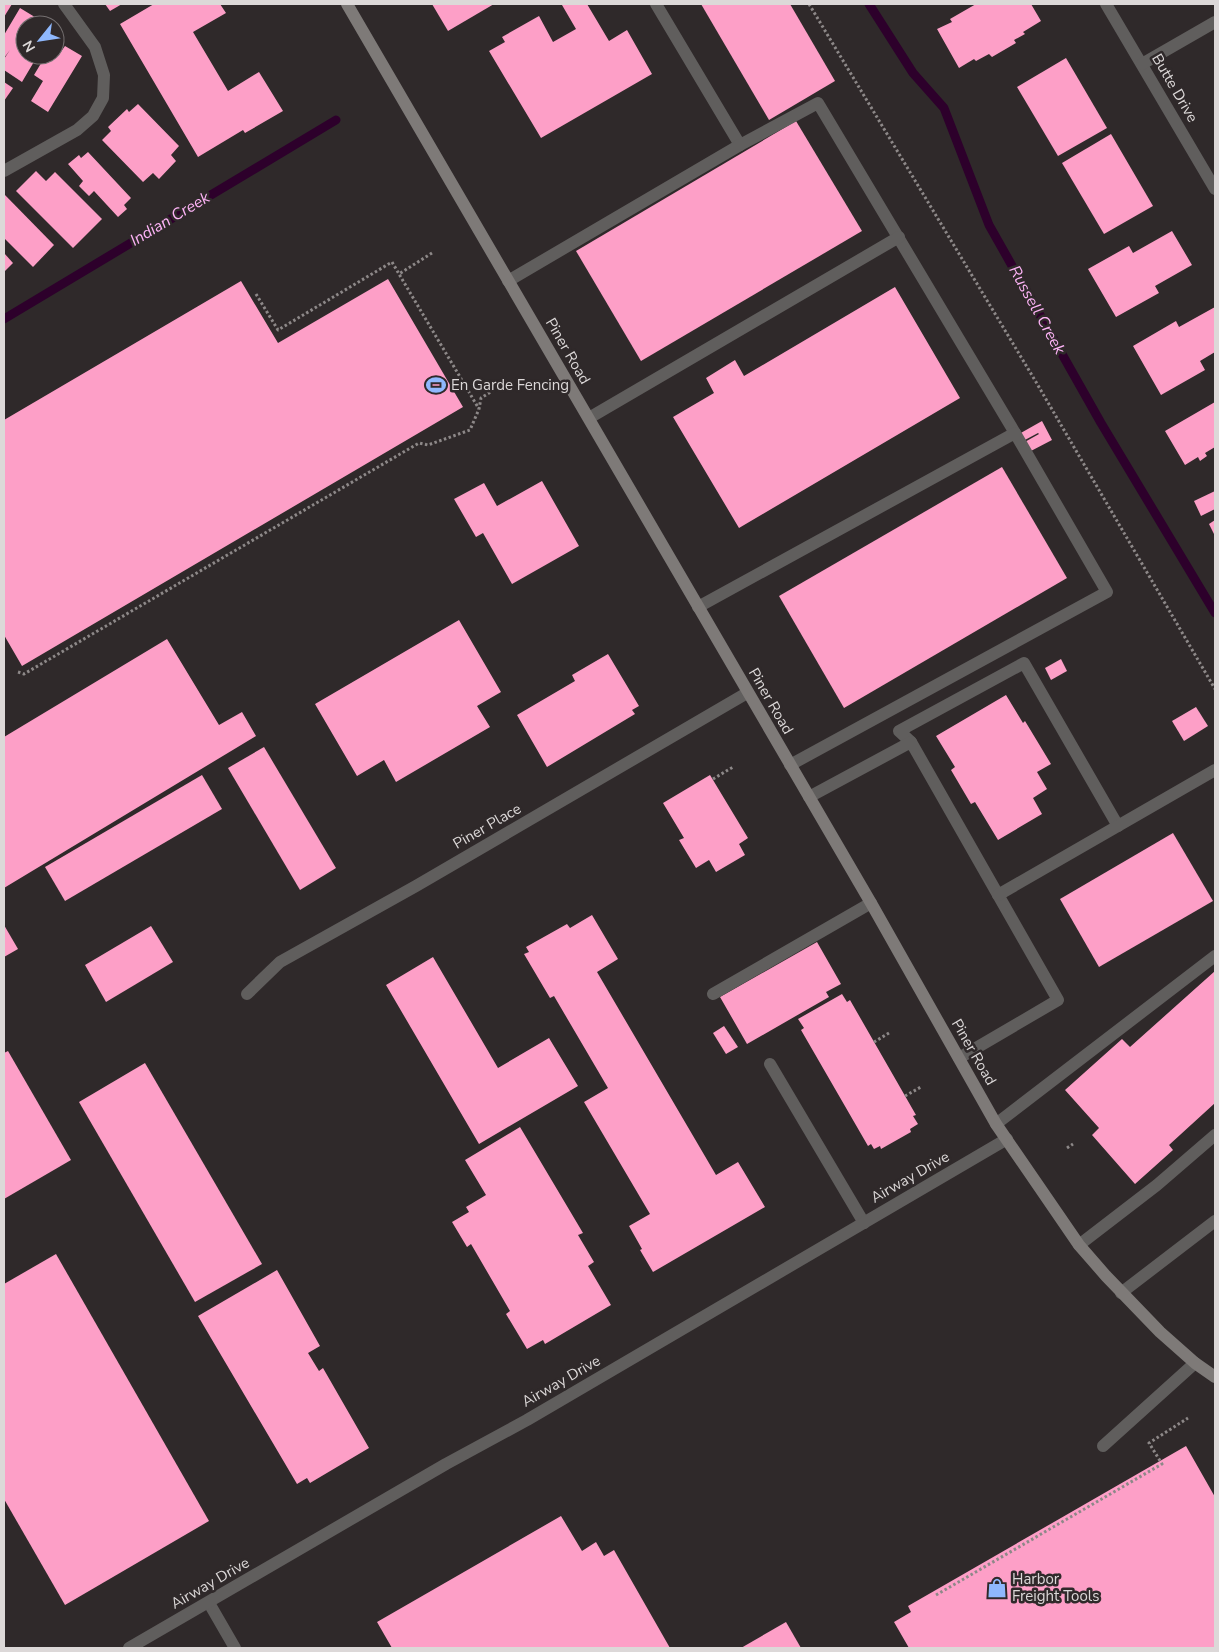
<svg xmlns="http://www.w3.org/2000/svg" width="1219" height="1652" font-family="'Nunito Sans',sans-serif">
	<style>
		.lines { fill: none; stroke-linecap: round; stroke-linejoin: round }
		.stream { stroke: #2d002b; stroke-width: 9 }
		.building { fill: #fd9fc7 }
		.path { stroke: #8d8888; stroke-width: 3; stroke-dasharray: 2.5 2.5; stroke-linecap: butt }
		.service { stroke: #605e5d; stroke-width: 12 }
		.minor { stroke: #605e5d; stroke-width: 12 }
		.secondary { stroke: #7e7a78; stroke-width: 12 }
		.labels { text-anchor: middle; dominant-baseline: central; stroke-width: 5; stroke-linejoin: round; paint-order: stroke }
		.street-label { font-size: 15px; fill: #dcd8d8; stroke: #2f292a }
		.poi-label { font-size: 15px; fill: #dcd8d8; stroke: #2f292a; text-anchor: start }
		.water-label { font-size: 16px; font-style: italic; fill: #feb4f7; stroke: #2f292a }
	</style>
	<rect width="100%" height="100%" fill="#2f292a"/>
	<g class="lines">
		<g class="stream">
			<polyline points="869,4 913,73 944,108 989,225 1101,423 1215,613"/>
			<polyline points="4,319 336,120"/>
		</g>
	</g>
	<g class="building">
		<polygon points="4,4 12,4 4,17"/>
		<polygon points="105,4 122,4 110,11"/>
		<polygon points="154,4 220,4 226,13 193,32 228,91 259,72 283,111 245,133 243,130 198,157 120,24"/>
		<polygon points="432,4 494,4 448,31"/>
		<polygon points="565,4 587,4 609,41 627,30 652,74 541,138 489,51 505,42 502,37 539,16 553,42 576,29 562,5"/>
		<polygon points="701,4 790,4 835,81 769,120"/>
		<polygon points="976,4 1031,4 1041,21 1023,32 1025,34 1014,40 1016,43 992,57 989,54 976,61 974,59 959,68 937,29 952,22 950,19"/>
		<polygon points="20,8 48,25 25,25 25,55 38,55 22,82 4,70 4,59 10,50 4,58 4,35"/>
		<polygon points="65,46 82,56 48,112 31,101 43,81 34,75 46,55 55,55 55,50 60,53"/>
		<polygon points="1066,58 1107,128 1058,156 1017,87"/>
		<polygon points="4,82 13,88 4,101"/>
		<polygon points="138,104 179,146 171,155 176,161 159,179 153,173 143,182 102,140 111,131 108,127 127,109 129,112"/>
		<polygon points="796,121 862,231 641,361 576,251"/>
		<polygon points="1111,134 1153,206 1104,234 1062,163"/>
		<polygon points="88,152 131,198 124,205 127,209 118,217 94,191 89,196 79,186 83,181 68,164 79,155 81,158"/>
		<polygon points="36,171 46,181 55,172 102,219 73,248 16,191"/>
		<polygon points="4,194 54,245 33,267 4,238"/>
		<polygon points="1172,231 1192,265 1155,286 1159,293 1116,317 1088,269 1129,246 1133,253"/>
		<polygon points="4,253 13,263 4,272"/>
		<polygon points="388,279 463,407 22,666 4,635 4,420 241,281 278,343"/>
		<polygon points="895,287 960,398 739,528 673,417 714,393 706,378 735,360 744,376"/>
		<polygon points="1215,307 1215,352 1200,361 1205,370 1161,395 1133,346 1176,321 1179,327"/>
		<polygon points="1215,402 1215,447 1205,453 1207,456 1200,461 1198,457 1185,465 1165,431"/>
		<polygon points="1042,421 1052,440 1029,452 1023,443 1039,434 1038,433 1023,441 1019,434"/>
		<polygon points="1002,467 1067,578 844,708 779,596"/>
		<polygon points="542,481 579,546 512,584 483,533 476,537 454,499 484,483 497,506"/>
		<polygon points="1215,491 1215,509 1201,516 1194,501"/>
		<polygon points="1215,520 1215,536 1209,524"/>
		<polygon points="459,620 501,692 477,706 490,727 396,782 384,760 357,776 315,704"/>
		<polygon points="167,639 219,725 242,712 256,736 4,888 4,737"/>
		<polygon points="608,654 639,706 632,710 635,714 547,767 517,715 575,681 572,675"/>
		<polygon points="1061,659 1067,671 1051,680 1045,668"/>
		<polygon points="1006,695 1023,723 1025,721 1051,764 1037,772 1047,789 1033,798 1042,814 998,840 975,802 971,804 951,770 955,767 936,736"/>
		<polygon points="1196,707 1208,726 1184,741 1172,721"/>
		<polygon points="264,747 336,868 300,890 228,768"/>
		<polygon points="202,775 222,809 65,901 45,867"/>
		<polygon points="710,775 748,838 739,844 745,855 716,872 709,860 696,868 679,840 684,838 663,803"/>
		<polygon points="1173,833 1213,901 1099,967 1060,899"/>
		<polygon points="592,915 618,959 597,972 716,1175 738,1162 765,1207 653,1272 640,1250 642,1249 629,1226 650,1214 584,1102 608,1088 554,996 550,998 524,954 529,952 526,947 567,924 570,928"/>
		<polygon points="4,925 18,949 4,957"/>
		<polygon points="151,926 173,962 106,1002 85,965"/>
		<polygon points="817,942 841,984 826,992 829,997 747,1044 720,997"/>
		<polygon points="433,957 498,1068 549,1038 578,1086 479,1144 386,985"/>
		<polygon points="1215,971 1215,1103 1169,1145 1173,1150 1135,1184 1092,1135 1099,1128 1065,1090 1122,1039 1130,1047"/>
		<polygon points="842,994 847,1002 850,1000 916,1115 913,1116 918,1124 910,1129 911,1132 881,1149 880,1146 874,1149 871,1144 868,1146 801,1030 804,1028 798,1019"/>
		<polygon points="724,1026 738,1047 726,1054 713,1033"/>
		<polygon points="8,1051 71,1160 4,1199 4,1053"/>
		<polygon points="145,1063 262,1264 195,1302 79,1102"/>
		<polygon points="520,1127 583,1233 578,1235 594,1262 588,1266 611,1305 545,1344 543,1340 527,1349 506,1314 510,1311 471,1244 467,1247 452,1222 469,1212 466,1207 486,1195 465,1160"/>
		<polygon points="56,1254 209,1521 65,1605 4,1499 4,1284"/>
		<polygon points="277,1270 320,1346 308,1353 319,1371 323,1368 369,1448 310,1483 307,1478 297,1484 198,1316"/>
		<polygon points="1186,1446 1215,1497 1215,1648 909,1648 894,1622 911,1612 908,1606"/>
		<polygon points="561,1516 582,1551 596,1542 604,1556 614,1550 670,1648 392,1648 377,1622"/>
		<polygon points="786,1622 801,1648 741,1648"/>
	</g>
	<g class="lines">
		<g class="path">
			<polyline points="809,4 1036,382 1215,689"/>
			<polyline points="432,253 399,274 479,409"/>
			<polyline points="256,294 278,330 392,262 399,274"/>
			<polyline points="18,672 24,674 419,443 428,445 470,430 479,409 481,398 508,381"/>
			<polyline points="713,779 733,767"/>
			<polyline points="874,1042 889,1033"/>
			<polyline points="905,1096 921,1087"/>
			<polyline points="1067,1148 1073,1144"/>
			<polyline points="936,1595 1162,1464 1149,1443 1188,1418"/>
		</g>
		<g class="service">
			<polyline points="656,4 740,145"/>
			<polyline points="508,281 740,145 818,103 1015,433"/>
			<polyline points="589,418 899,237"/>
			<polyline points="698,607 1015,433 1107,592 790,765"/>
			<polyline points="911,742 899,731 1024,663 1118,826"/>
			<polyline points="809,797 911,742 1058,1000 959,1058"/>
			<polyline points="998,895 1215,770"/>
			<polyline points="713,994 871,903"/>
			<polyline points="770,1064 864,1223"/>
			<polyline points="996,1124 1215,956"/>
			<polyline points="1079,1245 1157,1185 1215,1135"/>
			<polyline points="1121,1293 1215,1221"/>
			<polyline points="1103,1446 1195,1363"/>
		</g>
		<g class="minor">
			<polyline points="1106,4 1215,189"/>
			<polyline points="1142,64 1215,22"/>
			<polyline points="4,171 77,130 93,116 103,98 104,75 95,47 64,4"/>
			<polyline points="247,994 280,962 416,886 747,693"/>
			<polyline points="209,1603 235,1648"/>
			<polyline points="129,1648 446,1464 527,1420 1007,1139"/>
		</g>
		<polyline class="secondary" points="347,4 871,903 996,1124 1079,1245 1106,1276 1160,1332 1195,1363 1215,1377"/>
	</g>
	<defs>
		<symbol id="stadium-bare" viewBox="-9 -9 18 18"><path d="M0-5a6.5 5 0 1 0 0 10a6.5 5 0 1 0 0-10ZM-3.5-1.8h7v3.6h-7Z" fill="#8fb8fd" stroke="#2f292a" stroke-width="2.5" paint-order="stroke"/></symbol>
		<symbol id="shop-bare" viewBox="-9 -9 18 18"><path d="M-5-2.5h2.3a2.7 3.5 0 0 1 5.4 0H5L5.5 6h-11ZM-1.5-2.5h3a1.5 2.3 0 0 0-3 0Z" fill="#8fb8fd" stroke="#2f292a" stroke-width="2.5" paint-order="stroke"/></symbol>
	</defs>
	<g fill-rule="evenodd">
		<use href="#stadium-bare" x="422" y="371" width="28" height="28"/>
		<use href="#shop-bare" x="983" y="1574" width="28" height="28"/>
	</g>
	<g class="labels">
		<g class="street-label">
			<text transform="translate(1175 88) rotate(60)">Butte Drive</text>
			<text transform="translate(568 351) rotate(60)">Piner Road</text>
			<text transform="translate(771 701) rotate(60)">Piner Road</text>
			<text transform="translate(487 826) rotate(-30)">Piner Place</text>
			<text transform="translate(974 1052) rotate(60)">Piner Road</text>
			<text transform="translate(910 1177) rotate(-30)">Airway Drive</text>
			<text transform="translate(561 1381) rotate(-30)">Airway Drive</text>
			<text transform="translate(210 1583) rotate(-30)">Airway Drive</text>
		</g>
		<g class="poi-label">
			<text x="451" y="385">En Garde Fencing</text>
			<text x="1012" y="1579">Harbor<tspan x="1012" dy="17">Freight Tools</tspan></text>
		</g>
		<g class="water-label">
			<text transform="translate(170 219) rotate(-31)">Indian Creek</text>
			<text transform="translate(1037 310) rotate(61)">Russell Creek</text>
		</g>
	</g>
	<rect width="1219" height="1652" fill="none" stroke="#dcd8d8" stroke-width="10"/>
	<g transform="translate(40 40) rotate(240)"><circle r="24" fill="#2f292a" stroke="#746f70"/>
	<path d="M0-4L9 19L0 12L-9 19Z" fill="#8fb8fd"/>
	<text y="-8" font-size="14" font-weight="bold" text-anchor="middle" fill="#dcd8d8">N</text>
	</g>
</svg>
